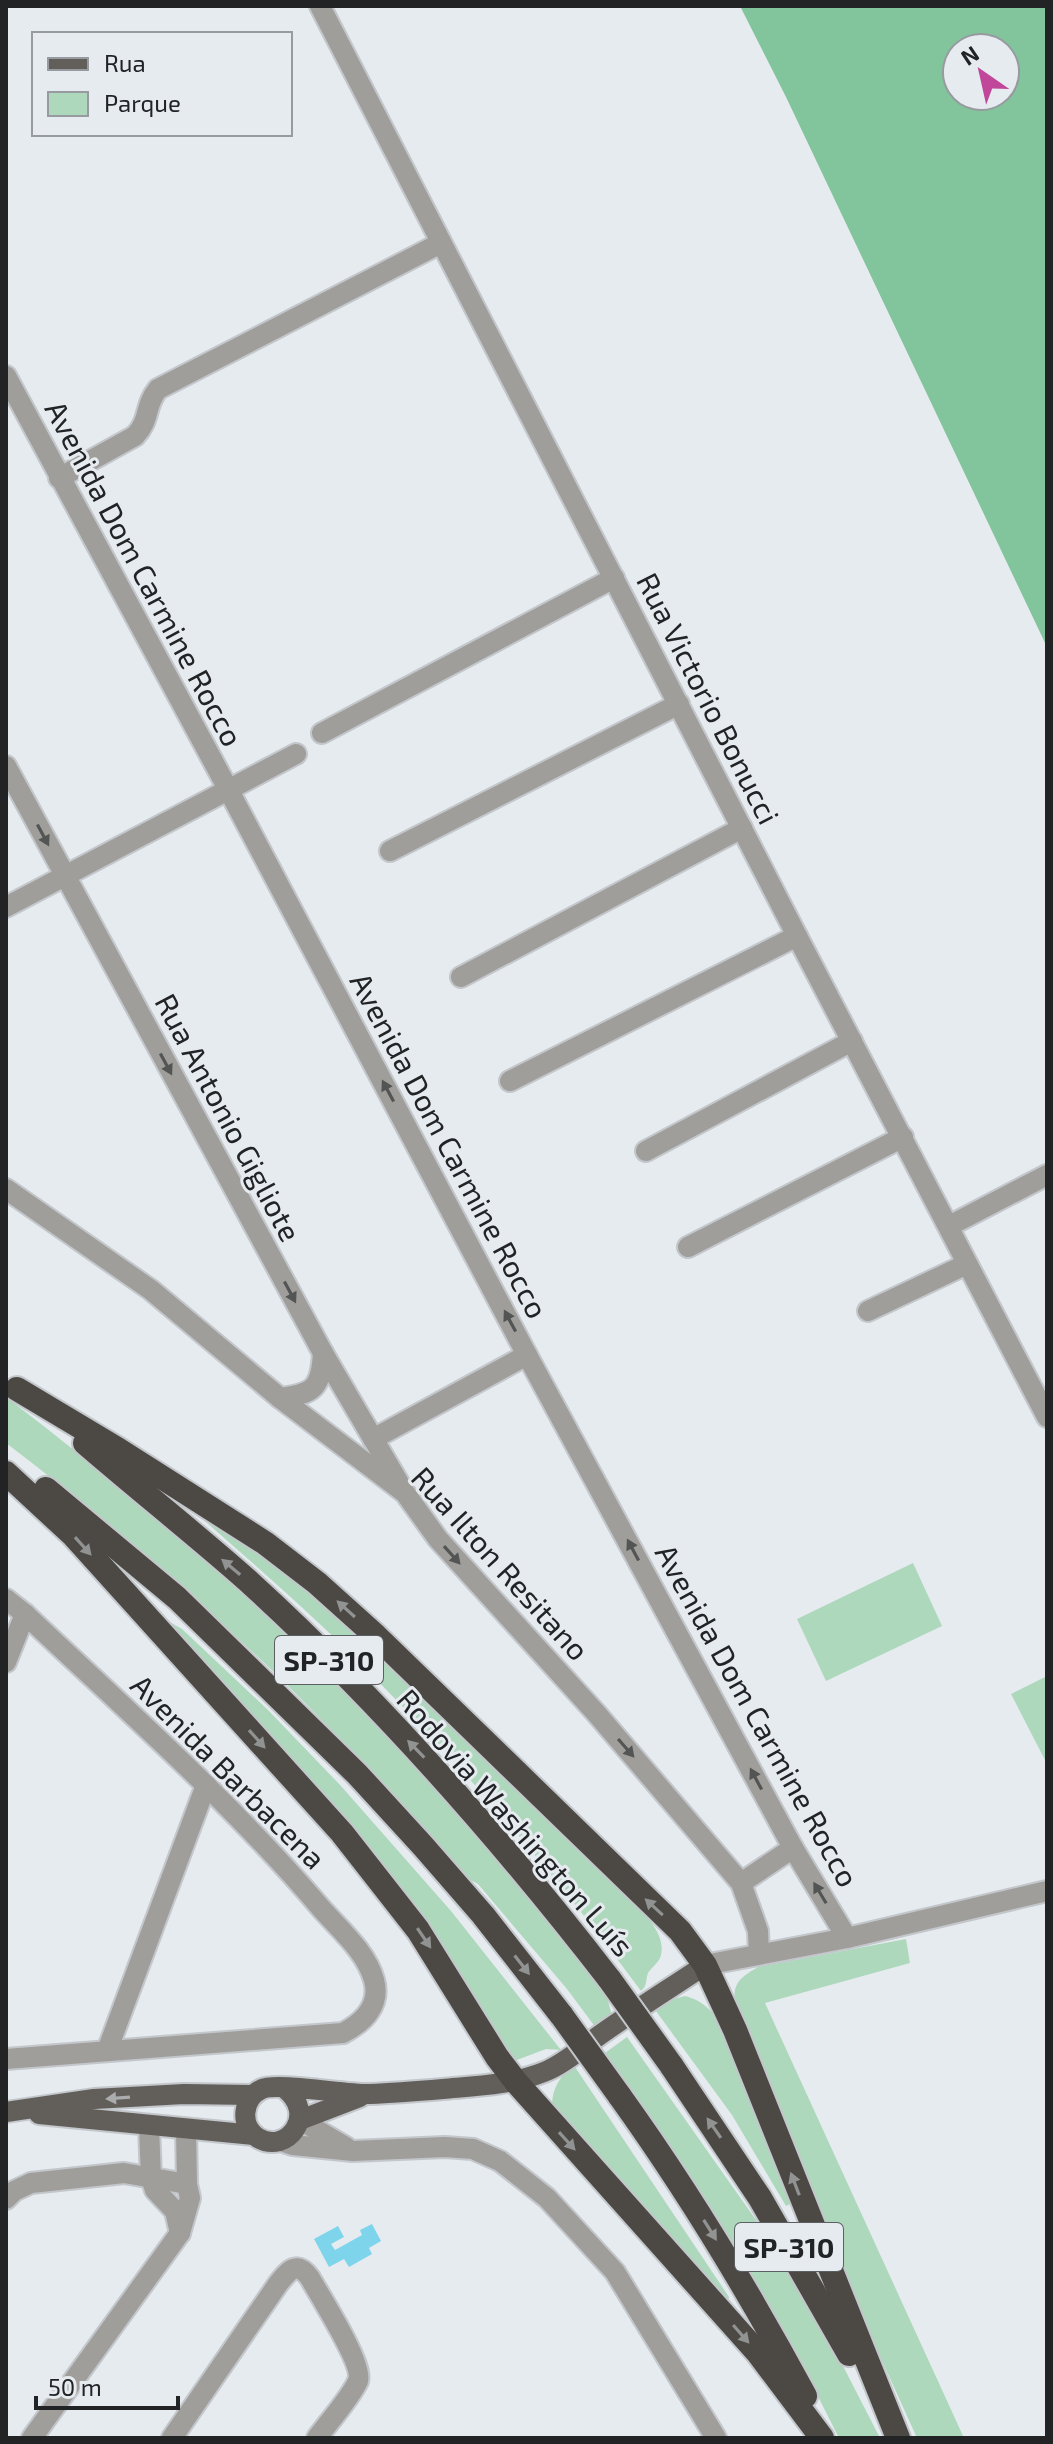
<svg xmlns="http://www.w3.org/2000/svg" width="1053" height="2444" font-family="'Exo 2',sans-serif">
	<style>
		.green { fill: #add8bc }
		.forest { fill: #82c49b; fill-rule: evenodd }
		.water { fill: #7ed5eb }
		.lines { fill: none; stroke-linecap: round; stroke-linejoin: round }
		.minor-casing { stroke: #c3c7cb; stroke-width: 24 }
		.major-casing { stroke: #c3c7cb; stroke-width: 24 }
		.highway-casing { stroke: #c3c7cb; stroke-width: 28 }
		.minor { stroke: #9f9e9b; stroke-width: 20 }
		.major { stroke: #625f5b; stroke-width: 20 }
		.highway { stroke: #4c4945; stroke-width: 24 }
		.highway-bridge-casing { stroke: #c3c7cb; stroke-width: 28; stroke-linecap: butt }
		.highway-bridge { stroke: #4c4945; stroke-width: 24 }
		.oneway { fill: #535454 }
		.oneway2 { fill: #919292 }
		.oneway3 { fill: #abacad }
		.labels { text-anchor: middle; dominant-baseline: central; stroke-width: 6; stroke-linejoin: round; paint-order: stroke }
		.shield { fill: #e6ebf0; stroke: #5c5f62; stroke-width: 2 }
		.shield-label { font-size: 28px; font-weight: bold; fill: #212325 }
		.street-label { font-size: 30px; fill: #212325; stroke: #e6ebf0 }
	</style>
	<rect width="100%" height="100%" fill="#e6ebf0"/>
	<g class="green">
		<path d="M6,1397C159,1514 303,1640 433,1782C494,1849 549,1921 606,1993L612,2016L596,2028L567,1989L478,1884L469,1879C408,1812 347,1744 282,1680C195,1596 103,1517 6,1443Z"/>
		<path d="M192,1503L327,1604L633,1901C646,1916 668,1936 660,1958C657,1964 651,1968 648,1973C645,1981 648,1985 641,1991C552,1870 454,1756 347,1650C296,1600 242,1554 189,1507Z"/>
		<polygon points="913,1563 942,1626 826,1681 797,1619"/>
		<polygon points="154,1613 182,1629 267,1709 341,1786 451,1911 561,2050 546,2049 514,2061"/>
		<polygon points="1047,1676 1047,1764 1011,1694"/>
		<path d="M906,1939L910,1963L765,2003L964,2438H917L849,2288L735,2002C732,1982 743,1976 758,1967Z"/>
		<path d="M685,1996C705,2001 714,2013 724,2030L792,2203L786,2206L732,2115L653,2007L662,2002Z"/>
		<polygon points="627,2037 756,2220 825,2331 880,2438 839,2438 792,2345 717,2217 605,2053"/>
		<path d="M573,2064L729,2297L727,2303L552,2109C551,2089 560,2077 573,2064Z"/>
	</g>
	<path class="forest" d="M740,6H1047V647L786,97ZM957,48H1005V96H957Z"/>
	<polygon class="water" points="372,2224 381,2241 369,2248 372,2254 349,2267 344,2259 329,2267 314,2239 338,2226 344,2237 331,2244 335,2250 362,2235 360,2230"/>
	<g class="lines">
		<defs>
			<g id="minor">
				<polyline points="320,6 797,936 1047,1417"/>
				<polyline points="6,376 228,789 527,1355 793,1848 847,1938"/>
				<path d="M59,478L135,436C151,419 144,406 158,389L441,243"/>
				<polyline points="322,733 614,578"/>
				<polyline points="6,766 323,1353 399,1483"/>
				<polyline points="390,851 679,704"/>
				<polyline points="6,907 296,754"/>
				<polyline points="461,977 742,828"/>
				<polyline points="510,1081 797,936"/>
				<polyline points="646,1151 852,1041"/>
				<polyline points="6,1189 151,1290 280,1398 405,1493 438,1539 596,1713 741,1883 758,1931 759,1954"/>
				<polyline points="949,1226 1047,1175"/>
				<polyline points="688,1247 903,1137"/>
				<polyline points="868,1311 967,1264"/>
				<path d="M280,1398C314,1394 321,1388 323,1353"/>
				<polyline points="373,1439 527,1355"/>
				<path d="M6,1599L25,1614C125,1709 230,1801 320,1907C339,1929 366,1951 374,1980C381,2005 364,2022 343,2033L6,2059"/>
				<polyline points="6,1662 25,1614"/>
				<polyline points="741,1883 793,1848"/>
				<polyline points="705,1965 847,1938 1047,1891"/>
				<polyline points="107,2051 206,1785"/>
				<polyline points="300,2120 346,2147"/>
				<polyline points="149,2126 151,2178 155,2190 175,2211 180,2233"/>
				<polyline points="281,2141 293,2145 353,2151 445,2147 473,2149 500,2161 547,2198 615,2272 716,2438"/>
				<polyline points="6,2199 14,2191 31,2183 124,2173 187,2184"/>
				<polyline points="32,2438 180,2233 190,2198 187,2184 186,2129"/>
				<path d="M172,2438L278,2284C289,2270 297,2260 310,2278C320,2296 364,2365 358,2381C351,2397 328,2423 317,2438"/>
			</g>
			<g id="major">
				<path d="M284,2088C319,2114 287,2155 258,2138C239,2126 242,2098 262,2089C276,2082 348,2095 370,2094C394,2093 419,2091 443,2089C477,2086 511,2085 544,2072C565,2064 585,2045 604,2032C637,2009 672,1987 705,1965"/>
				<polyline points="6,2112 94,2099 184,2094 252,2095"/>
				<polyline points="39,2114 254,2135"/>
				<polyline points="300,2120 360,2097"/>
			</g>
			<g id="highway">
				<polyline points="17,1389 119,1450 265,1543 317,1583 376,1636 680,1931 705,1965 735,2030 898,2438"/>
				<path d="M85,1443C138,1489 194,1533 247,1580C380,1701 500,1838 610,1980"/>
				<polyline points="6,1473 73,1535 342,1833 418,1930 497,2057 516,2082 758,2353 822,2438"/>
				<polyline points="46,1489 177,1598 357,1774 423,1846 483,1915 562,2016"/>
				<polyline points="671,2065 760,2198 849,2354"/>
				<path d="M619,2095C688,2191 749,2292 805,2396"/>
			</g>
		</defs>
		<use href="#minor" class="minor-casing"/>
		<use href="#major" class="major-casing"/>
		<use href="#highway" class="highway-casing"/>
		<use href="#minor" class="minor"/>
		<use href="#major" class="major"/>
		<use href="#highway" class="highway"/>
		<defs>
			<g id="highway-bridge">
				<polyline points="610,1980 671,2065"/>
				<polyline points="562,2016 619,2095"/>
			</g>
		</defs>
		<use href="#highway-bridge" class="highway-bridge-casing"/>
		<use href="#highway-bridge" class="highway-bridge"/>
	</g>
	<defs><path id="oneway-solid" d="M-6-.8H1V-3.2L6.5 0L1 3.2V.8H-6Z" transform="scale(2)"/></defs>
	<g class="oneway">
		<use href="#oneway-solid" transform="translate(43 835) rotate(62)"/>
		<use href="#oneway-solid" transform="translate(166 1064) rotate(62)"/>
		<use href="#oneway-solid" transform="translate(388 1091) rotate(-118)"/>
		<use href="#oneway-solid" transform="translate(290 1292) rotate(62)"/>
		<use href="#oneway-solid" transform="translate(510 1321) rotate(-118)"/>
		<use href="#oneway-solid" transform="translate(633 1550) rotate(-118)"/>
		<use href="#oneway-solid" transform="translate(452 1555) rotate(48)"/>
		<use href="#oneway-solid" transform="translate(626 1748) rotate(49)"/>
		<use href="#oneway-solid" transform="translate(756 1779) rotate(-118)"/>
		<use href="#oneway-solid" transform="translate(820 1893) rotate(-121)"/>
	</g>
	<g class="oneway2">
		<use href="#oneway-solid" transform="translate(83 1546) rotate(48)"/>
		<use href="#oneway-solid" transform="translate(231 1567) rotate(-140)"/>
		<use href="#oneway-solid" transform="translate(346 1609) rotate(-138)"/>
		<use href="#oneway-solid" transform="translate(257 1739) rotate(48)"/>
		<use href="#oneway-solid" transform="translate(416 1749) rotate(-134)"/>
		<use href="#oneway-solid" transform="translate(654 1907) rotate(-137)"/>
		<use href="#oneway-solid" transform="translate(424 1938) rotate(56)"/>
		<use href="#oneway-solid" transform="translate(522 1965) rotate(52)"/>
		<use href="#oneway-solid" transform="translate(714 2128) rotate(-125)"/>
		<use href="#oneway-solid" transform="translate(567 2141) rotate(48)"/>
		<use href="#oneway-solid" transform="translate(795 2184) rotate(-111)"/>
		<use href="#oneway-solid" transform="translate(710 2230) rotate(58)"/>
		<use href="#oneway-solid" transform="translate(741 2334) rotate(49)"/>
	</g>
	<use class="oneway3" href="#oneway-solid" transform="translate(118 2098) rotate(176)"/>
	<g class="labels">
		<g class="shield">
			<rect x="275" y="1636" width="108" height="48" rx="6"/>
			<rect x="735" y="2223" width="108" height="48" rx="6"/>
		</g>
		<g class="shield-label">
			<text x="329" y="1660">SP-310</text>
			<text x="789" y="2247">SP-310</text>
		</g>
		<g class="street-label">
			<text transform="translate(145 573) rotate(62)">Avenida Dom Carmine Rocco</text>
			<text transform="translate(709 698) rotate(63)">Rua Victorio Bonucci</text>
			<text transform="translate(229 1117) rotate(62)">Rua Antonio Gigliote</text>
			<text transform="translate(450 1145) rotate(62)">Avenida Dom Carmine Rocco</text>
			<text transform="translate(501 1563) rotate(48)">Rua Ilton Resitano</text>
			<text transform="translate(758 1715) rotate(61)">Avenida Dom Carmine Rocco</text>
			<text transform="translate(229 1771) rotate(45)">Avenida Barbacena</text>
			<text transform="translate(516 1822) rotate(49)">Rodovia Washington Luís</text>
		</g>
	</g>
	<rect width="1053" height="2444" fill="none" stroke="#212325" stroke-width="16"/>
	<rect x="32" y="32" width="260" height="104" fill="#e6ebf0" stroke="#979b9f" stroke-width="2"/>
	<rect x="48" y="58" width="40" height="12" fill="#625f5b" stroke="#979b9f" stroke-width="2"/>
	<text x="104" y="72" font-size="24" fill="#212325">Rua</text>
	<rect x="48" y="92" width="40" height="24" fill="#add8bc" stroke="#979b9f" stroke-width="2"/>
	<text x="104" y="112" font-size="24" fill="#212325">Parque</text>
	<g transform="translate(981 72) rotate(326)"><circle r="38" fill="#e6ebf0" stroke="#979b9f" stroke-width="2"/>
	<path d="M0-6L14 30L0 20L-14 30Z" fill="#c1479a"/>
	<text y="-12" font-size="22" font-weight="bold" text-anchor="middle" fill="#212325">N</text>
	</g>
	<path d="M36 2396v12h142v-12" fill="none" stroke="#212325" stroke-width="4"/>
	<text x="48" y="2396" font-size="24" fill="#212325" stroke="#e6ebf0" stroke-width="6" paint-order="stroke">50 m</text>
</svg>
